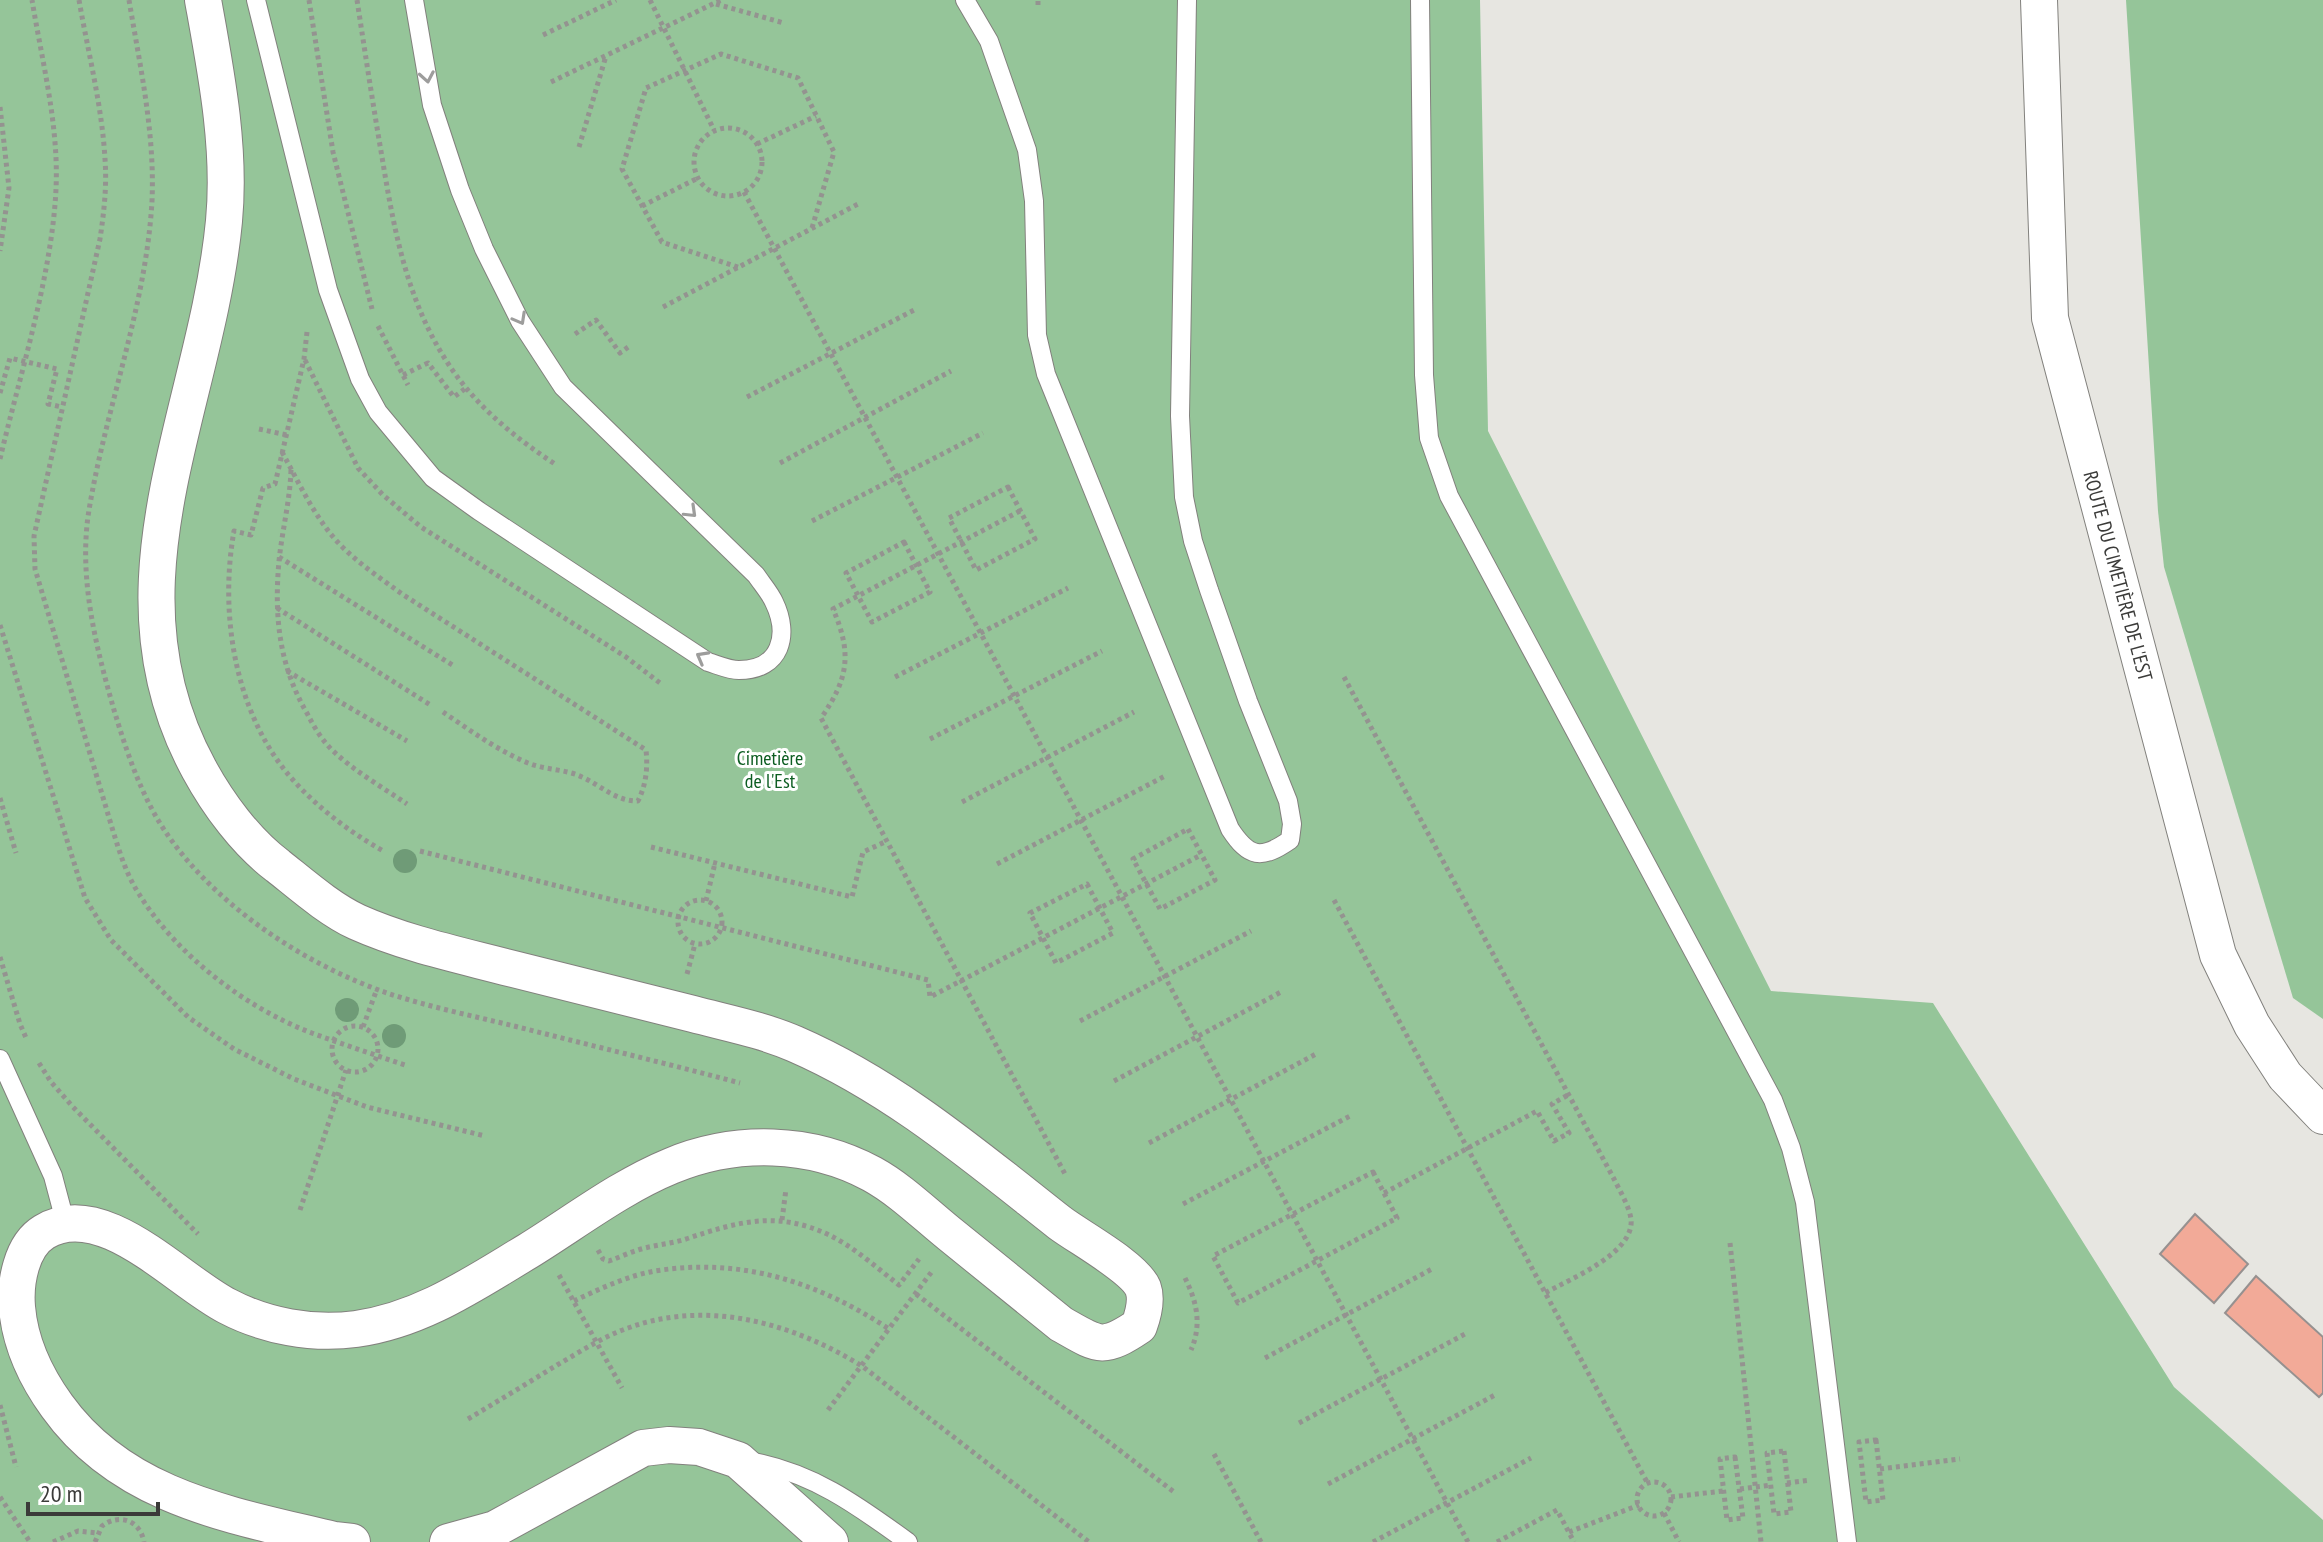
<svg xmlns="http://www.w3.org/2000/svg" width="2323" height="1542" font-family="'PT Sans Narrow',sans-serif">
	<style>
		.green { fill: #95c599 }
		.building { fill: #f2aa98; stroke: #969190; stroke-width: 2 }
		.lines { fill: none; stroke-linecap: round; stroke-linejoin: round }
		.lane-casing { stroke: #82817d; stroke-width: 20 }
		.street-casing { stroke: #82817d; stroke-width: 38 }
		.path { stroke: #949390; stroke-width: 5; stroke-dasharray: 4 4; stroke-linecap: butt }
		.lane { stroke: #fff; stroke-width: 18 }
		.street { stroke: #fff; stroke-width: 36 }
		.tree { fill: #6f9b77 }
		.oneway { stroke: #9d9d9c }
		.labels { text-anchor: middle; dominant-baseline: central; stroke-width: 6; stroke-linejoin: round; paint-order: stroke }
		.street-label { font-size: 20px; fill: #3b3b39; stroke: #fff }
		.park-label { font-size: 20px; fill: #0c5d21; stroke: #fff }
	</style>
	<rect width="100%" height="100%" fill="#e7e6e1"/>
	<g class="green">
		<polygon points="0,0 1480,0 1488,431 1771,991 1933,1003 2174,1387 2323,1520 2323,1542 0,1542"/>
		<polygon points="2126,0 2323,0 2323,1019 2293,998 2164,567 2158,511"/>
	</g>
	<g class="building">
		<polygon points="2195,1214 2248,1264 2214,1303 2160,1254"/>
		<polygon points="2256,1276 2323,1337 2323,1393 2319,1397 2225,1313"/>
	</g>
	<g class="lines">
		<defs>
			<g id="lane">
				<path d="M256,0L328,290L360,379L378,412L433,478L479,511L708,662C718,665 729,670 739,670C781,670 790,635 774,602C770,593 762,584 756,575L563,387L520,321L484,249L460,190L432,105L414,0"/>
				<path d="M965,0L989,41L1027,150L1034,201L1037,335L1046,374L1230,829C1249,858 1261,860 1290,840L1292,824L1288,801L1248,701L1209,590L1193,541L1184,497L1180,416L1187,0"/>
				<polyline points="1420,0 1424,375 1429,438 1449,496 1773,1100 1791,1148 1805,1202 1847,1542"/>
				<polyline points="0,1059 53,1176 66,1225"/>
				<path d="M748,1461C812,1472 857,1505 908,1542"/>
			</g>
			<g id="street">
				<path d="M203,0C216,72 231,148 224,221C206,409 98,585 199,769C218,804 246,842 278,866C302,885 329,909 357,922C404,943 455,954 505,967C568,983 631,998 693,1014C727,1023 763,1030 795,1044C894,1087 976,1157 1060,1223C1080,1238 1134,1267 1143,1288C1147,1299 1143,1315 1139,1326C1102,1351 1098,1345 1061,1324C1025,1295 988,1265 951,1235C926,1215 901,1190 872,1174C811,1141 736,1139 671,1166C620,1187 575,1222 528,1251C473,1284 421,1320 356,1329C312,1335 265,1326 227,1306C178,1281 102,1196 44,1232C21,1246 15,1283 17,1307C20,1343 36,1377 57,1406C123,1498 231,1515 334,1540L352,1542"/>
				<polyline points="2039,0 2050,318 2218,955 2252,1025 2285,1076 2323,1116"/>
				<polyline points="448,1542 495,1529 643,1448 669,1445 699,1447 738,1460 830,1542"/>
			</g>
		</defs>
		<use href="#lane" class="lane-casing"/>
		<use href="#street" class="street-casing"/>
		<g class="path">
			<path d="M79,0C88,52 102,106 105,159C107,186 104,212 100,239L34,536L35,569L113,831C120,853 126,874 139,894C176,954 243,1006 309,1032C342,1044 375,1055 408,1066"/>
			<path d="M129,0C140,66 155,133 152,201C146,307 106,407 89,510C78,577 96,647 114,710C127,753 142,798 167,834C217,907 307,966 390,994C430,1007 473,1016 514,1026C589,1045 665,1063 740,1083"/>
			<polyline points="309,0 333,152 372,309"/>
			<path d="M357,0C365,52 373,105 382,157C394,230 407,302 449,365C476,406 514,437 555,464"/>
			<polyline points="650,0 714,130"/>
			<polyline points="716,4 784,23"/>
			<polyline points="1038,5 1038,0"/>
			<polyline points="543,35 616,0"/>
			<polyline points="551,82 721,0"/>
			<polyline points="0,107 9,188 0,251"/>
			<circle cx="728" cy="162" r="34"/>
			<polyline points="757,144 816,116"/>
			<polyline points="579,147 606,56"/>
			<polyline points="744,192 1468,1542"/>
			<polyline points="642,206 698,178"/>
			<polyline points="738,267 662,242 622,169 646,88 721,54 798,78 834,152 812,228"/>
			<polyline points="663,307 860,203"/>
			<polyline points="378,326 408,385"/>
			<path d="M307,332L304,359L275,484L263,488L251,535L234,531C219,615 235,715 293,780C319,809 351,833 385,852"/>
			<polyline points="575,334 596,320 620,353 631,345"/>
			<polyline points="305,360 358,468 383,495 421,527 626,657 660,683"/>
			<polyline points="403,375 428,363 454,397 466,388"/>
			<polyline points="0,393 10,358 57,369 48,404 62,407"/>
			<polyline points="747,397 916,309"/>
			<polyline points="259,429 287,435"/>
			<path d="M282,452C298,481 312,512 334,538C353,560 379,577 402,594L646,750C648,768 646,785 638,801C615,801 602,786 582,777C566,769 545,770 528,763C497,750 471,731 443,712"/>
			<path d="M0,459C20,374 52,275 56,189C59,126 42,61 32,0"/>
			<polyline points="780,463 951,371"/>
			<path d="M291,470C290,501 282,531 279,561C274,617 279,666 308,715C314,727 322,740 332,750C354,771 382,787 407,804"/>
			<polygon points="1008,487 1035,539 976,570 949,518"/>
			<path d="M1020,511L833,609C852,653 849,678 821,718L1065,1174"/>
			<polyline points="812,521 983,433"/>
			<polygon points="904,542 930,592 872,622 846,573"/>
			<polyline points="279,557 454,666"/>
			<polyline points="277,608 432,706"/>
			<polyline points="0,625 85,898 111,940 188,1017 234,1049 294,1079 367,1107 485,1136"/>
			<polyline points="287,671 407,741"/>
			<polyline points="895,677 1068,588"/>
			<path d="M1344,677L1614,1179C1620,1191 1629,1206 1631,1219C1635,1253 1570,1279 1545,1293"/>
			<polyline points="930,739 1102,651"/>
			<polyline points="0,798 16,853"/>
			<polyline points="962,802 1134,712"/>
			<polygon points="1188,829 1215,880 1160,909 1133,859"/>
			<polyline points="651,847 852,897 863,852 887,841"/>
			<polyline points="420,851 928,980 930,997 1201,855"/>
			<polyline points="997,864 1167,775"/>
			<polygon points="1087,884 1113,933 1056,963 1030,913"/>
			<polyline points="1334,900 1648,1484"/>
			<circle cx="700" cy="922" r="22"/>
			<polyline points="706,901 715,863"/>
			<polyline points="0,957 20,1024 27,1040"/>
			<polyline points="687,974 695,944"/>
			<polyline points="1080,1021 1251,931"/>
			<circle cx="355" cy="1049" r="23"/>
			<polyline points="363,1027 377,989"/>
			<polyline points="39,1063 51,1082 73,1107 198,1234"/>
			<polyline points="1114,1081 1281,992"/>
			<polyline points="1149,1143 1316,1054"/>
			<polygon points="1373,1172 1397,1218 1238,1303 1213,1256"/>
			<polyline points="1384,1193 1537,1111 1554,1141 1569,1133 1552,1104 1568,1095"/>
			<polyline points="1183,1204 1350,1116"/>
			<polyline points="300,1210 346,1070"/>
			<polyline points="782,1220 786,1189"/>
			<polyline points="1730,1243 1761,1542"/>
			<path d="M598,1250L603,1259L609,1261C618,1258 628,1253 638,1250C653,1245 670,1244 686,1239C737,1222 777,1210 829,1235C854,1247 877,1268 899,1285L919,1259"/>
			<polyline points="559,1275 622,1388"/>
			<path d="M1185,1278C1197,1302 1202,1325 1191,1350"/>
			<polyline points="916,1294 1174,1492"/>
			<path d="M574,1301C599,1289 627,1276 655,1271C741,1257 818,1282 889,1329"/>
			<polyline points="1265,1358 1432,1269"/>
			<polyline points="0,1405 16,1467"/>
			<polyline points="828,1410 933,1270"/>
			<path d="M468,1419C498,1401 528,1383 557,1365C580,1352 602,1337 628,1328C708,1299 792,1323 862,1366L1089,1542"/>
			<polyline points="1299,1423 1465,1334"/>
			<polygon points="1876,1440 1883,1500 1866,1502 1859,1442"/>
			<polygon points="1784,1451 1791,1512 1774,1514 1767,1453"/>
			<polyline points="1214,1454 1261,1542"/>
			<polygon points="1735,1457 1743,1518 1727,1520 1720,1459"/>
			<polyline points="1880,1469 1960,1459"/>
			<circle cx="1654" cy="1499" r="17"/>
			<polyline points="1787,1483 1810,1480"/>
			<polyline points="1328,1484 1495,1395"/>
			<polyline points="1740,1489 1771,1485"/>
			<polyline points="0,1497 30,1542"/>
			<polyline points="1671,1497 1723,1491"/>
			<polyline points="1664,1513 1679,1542"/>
			<polyline points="1569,1532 1639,1505"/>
			<polyline points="53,1542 78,1531 97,1533"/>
			<path d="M95,1542L102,1526C119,1513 140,1520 144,1542"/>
			<polyline points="1373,1542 1531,1458"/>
			<polyline points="1497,1542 1557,1510 1574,1542"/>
		</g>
		<use href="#lane" class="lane"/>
		<use href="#street" class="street"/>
	</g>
	<g class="tree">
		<circle cx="405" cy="861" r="12"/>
		<circle cx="347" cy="1010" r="12"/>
		<circle cx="394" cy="1036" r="12"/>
	</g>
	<defs><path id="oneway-chevron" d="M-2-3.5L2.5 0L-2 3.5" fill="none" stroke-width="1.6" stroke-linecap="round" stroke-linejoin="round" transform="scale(2)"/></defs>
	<g class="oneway">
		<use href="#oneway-chevron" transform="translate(427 77) rotate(80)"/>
		<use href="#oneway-chevron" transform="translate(520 319) rotate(61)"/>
		<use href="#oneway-chevron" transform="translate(691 512) rotate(44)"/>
		<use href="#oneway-chevron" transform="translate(702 657) rotate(-151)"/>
	</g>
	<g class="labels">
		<g class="street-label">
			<text transform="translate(2118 576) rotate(75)">ROUTE DU CIMETIÈRE DE L'EST</text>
		</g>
		<g class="park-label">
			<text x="770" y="758">Cimetière<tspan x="770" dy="23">de l'Est</tspan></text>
		</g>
	</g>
	<path d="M28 1502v12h130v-12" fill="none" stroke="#3b3b39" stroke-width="4"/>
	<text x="40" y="1502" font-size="24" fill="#3b3b39" stroke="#ffffff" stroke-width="6" paint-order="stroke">20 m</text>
</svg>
